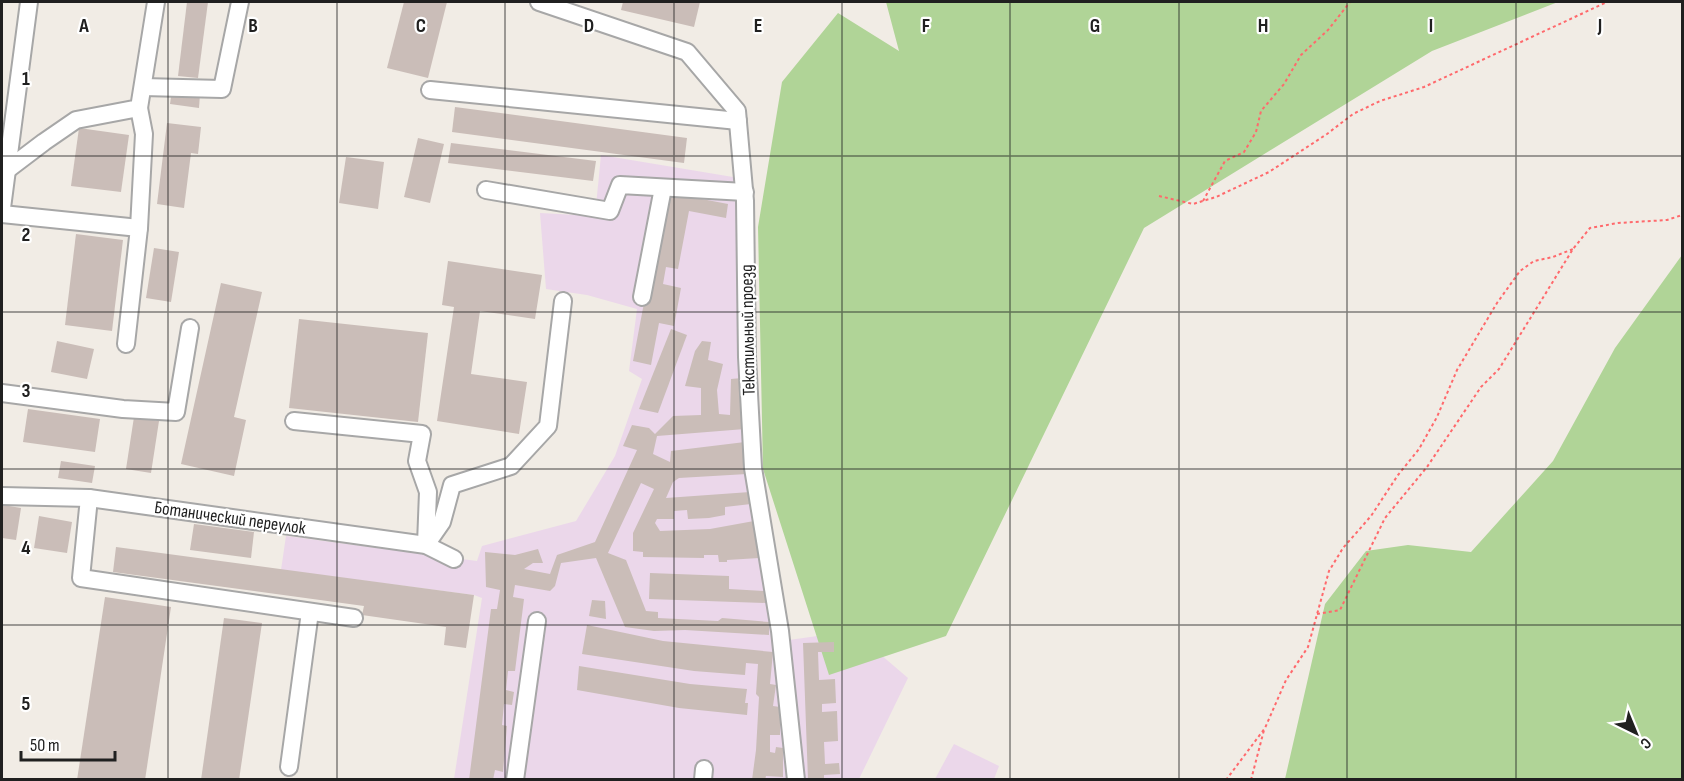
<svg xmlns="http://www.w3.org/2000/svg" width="1684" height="781" font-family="'Sofia Sans Condensed',sans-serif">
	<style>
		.industrial { fill: #ebd7ea }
		.forest { fill: #b0d497 }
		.building { fill: #cabdb8 }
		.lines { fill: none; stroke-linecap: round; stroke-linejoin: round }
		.minor-casing { stroke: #a7a7a7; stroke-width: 20 }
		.path { stroke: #ff696c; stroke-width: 2; stroke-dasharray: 3 3; stroke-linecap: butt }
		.minor { stroke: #fff; stroke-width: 16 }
		.grid { fill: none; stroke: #202020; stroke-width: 1.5; stroke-opacity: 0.55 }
		.labels { text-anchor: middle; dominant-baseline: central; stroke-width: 4.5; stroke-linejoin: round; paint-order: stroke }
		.street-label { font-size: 18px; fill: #202020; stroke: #fff }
		.grid-label { font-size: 20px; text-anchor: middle; font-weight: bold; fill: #202020; stroke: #fff; stroke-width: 4.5; stroke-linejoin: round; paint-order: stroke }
	</style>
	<rect width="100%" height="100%" fill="#f1ece5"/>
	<g class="industrial">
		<polygon points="601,155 739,178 767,575 789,640 853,631 908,678 859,779 454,779 482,598 474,595 281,570 286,536 477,561 482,546 576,521 615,456 642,379 629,371 637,309 587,295 546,289 540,213 595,216"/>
		<polygon points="954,744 999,766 994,779 935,779"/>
	</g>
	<g class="forest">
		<polygon points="886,2 1558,2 1432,51 1144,228 946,636 829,675 763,469 758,227 782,82 838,13 899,51"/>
		<polygon points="1682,255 1682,779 1285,779 1325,604 1366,551 1408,545 1471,552 1553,461 1615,348"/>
	</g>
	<g class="building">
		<polygon points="187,2 208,2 198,78 178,76"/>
		<polygon points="404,2 447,2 428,78 387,68"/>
		<polygon points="623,2 700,2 694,27 621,10"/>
		<polygon points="172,90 200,94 199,108 170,104"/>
		<polygon points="455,107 687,138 684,163 452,132"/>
		<polygon points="167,123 201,127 198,154 191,153 184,208 157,204"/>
		<polygon points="79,128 129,135 121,192 71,186"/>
		<polygon points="418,138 444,144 430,203 404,197"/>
		<polygon points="451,143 596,161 593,181 448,163"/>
		<polygon points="346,157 384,162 378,209 339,203"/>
		<polygon points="665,192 728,204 726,218 689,211 678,269 666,267 663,284 681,288 674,326 659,323 651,365 633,361"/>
		<polygon points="76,234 123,240 112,331 65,325"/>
		<polygon points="154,248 179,252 171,302 146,298"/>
		<polygon points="448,261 542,275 535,319 480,311 471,374 527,382 519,434 437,421 454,307 442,305"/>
		<polygon points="221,283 262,292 234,417 246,420 234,476 181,464"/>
		<polygon points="299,319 428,333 418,422 289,408"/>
		<polygon points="671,329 687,335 658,413 639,409"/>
		<polygon points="57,341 94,349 87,379 51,372"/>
		<polygon points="702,341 711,342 708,360 723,364 717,390 719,414 730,415 731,379 742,378 745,429 657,436 653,454 670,462 671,451 745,442 747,474 679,478 673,482 666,498 750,492 751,504 725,507 725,515 709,518 688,519 687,510 674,511 674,519 657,519 655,523 660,531 710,529 754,521 759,558 727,560 727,562 719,562 718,555 704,555 704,558 643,557 643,552 633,551 633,533 654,489 641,483 608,553 626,560 646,611 658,612 658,618 718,621 722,618 769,622 769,635 685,630 654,631 625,627 596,558 561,563 555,586 550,591 515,585 513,597 524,599 515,671 508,671 506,690 514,692 512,705 504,704 502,725 507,726 503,772 495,770 493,780 469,780 491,609 497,609 500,590 486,587 485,552 515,555 538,549 543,563 533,563 524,569 550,574 557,555 595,542 637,450 623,446 632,425 649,428 655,434 673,416 701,415 701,388 685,386 695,351"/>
		<polygon points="28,409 100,419 95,452 23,442"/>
		<polygon points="134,417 159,421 151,473 126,469"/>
		<polygon points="61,461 95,466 92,483 58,478"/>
		<polygon points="3,505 21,508 16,540 2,538"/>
		<polygon points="39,516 72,522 67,553 34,548"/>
		<polygon points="194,524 254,532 251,558 190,550"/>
		<polygon points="116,547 474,595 466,648 444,645 446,627 362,615 364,606 113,572"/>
		<polygon points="650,573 729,576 729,589 766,591 766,603 649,599"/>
		<polygon points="105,597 171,607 145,780 77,780"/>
		<polygon points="592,600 605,601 606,619 589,616"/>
		<polygon points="224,618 262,623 239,780 201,780"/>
		<polygon points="587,625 663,641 773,652 770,684 776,685 773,706 780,707 780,735 770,735 770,752 775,753 776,747 783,748 783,777 766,776 765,780 752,780 756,750 759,697 756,694 758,664 746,663 745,675 694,671 582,654"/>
		<polygon points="834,642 834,652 818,652 819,680 835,679 836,703 822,704 822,712 837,711 838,741 824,742 825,764 839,763 840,774 824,775 824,780 808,780 803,643"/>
		<polygon points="579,666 690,684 747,689 745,703 748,703 747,715 679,708 577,690"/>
	</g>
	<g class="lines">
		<defs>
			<g id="minor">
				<polyline points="539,2 687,52 737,111 745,201 747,357 753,468 780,631 796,780"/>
				<polyline points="143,87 222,89 240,2"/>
				<polyline points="430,90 738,121"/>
				<polyline points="139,108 144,134 139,228"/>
				<polyline points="7,170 44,142 76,120 139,108 156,2"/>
				<polyline points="486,190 610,211 620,185 745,192"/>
				<polyline points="2,208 29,2"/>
				<polyline points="2,214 139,228 126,344"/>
				<polyline points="642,297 663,188"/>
				<polyline points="2,393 123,409 176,412 190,328"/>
				<polyline points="294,421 422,434 417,461 428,492 426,544"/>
				<polyline points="2,496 89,498 426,545 454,559"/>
				<polyline points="89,498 81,578 354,618"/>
				<polyline points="426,545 442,522 452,485 511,466 548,426 563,301"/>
				<polyline points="289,767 310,612"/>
				<polyline points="515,780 537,621"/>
				<polyline points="703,780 704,769"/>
			</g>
		</defs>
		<use href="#minor" class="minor-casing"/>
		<g class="path">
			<polyline points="1159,196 1193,204 1216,197 1269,172 1327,134 1353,114 1380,101 1424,87 1607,2"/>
			<polyline points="1203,201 1225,161 1244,152 1256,132 1261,111 1284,84 1301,55 1328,30 1350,2"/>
			<polyline points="1317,614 1340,610 1385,518 1427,467 1481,387 1499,369 1573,249 1590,228 1618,223 1667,220 1682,215"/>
			<polyline points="1226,780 1265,728 1286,680 1308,647 1329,571 1343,548 1371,516 1398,475 1419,449 1437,417 1457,370 1497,303 1520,271 1534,261 1553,257 1573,249"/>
			<polyline points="1251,780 1264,730"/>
		</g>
		<use href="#minor" class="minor"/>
	</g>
	<path class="grid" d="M168,2V780M337,2V780M505,2V780M674,2V780M842,2V780M1010,2V780M1179,2V780M1347,2V780M1516,2V780M2,156H1682M2,312H1682M2,469H1682M2,625H1682"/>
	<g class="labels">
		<g class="street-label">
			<text transform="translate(748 330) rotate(-91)">Текстильный проезд</text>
			<text transform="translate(230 518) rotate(8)">Ботанический переулок</text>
		</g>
	</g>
	<g class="grid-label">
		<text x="84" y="32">A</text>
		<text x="253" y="32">B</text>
		<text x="421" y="32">C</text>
		<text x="589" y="32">D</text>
		<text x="758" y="32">E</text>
		<text x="926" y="32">F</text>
		<text x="1095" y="32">G</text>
		<text x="1263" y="32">H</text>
		<text x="1431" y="32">I</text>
		<text x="1600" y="32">J</text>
		<text x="26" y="85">1</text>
		<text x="26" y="241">2</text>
		<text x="26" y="397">3</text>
		<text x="26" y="554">4</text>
		<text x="26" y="710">5</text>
	</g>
	<rect width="1684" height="781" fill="none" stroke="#202020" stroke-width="6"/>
	<g transform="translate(1636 733) rotate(137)" stroke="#ffffff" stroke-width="4.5" paint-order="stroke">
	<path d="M0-4.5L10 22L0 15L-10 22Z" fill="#202020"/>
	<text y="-9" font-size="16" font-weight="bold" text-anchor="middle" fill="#202020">С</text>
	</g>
	<path d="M21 751v9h94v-9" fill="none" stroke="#202020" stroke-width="3"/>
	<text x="30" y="751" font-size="18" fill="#202020" stroke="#ffffff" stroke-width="4.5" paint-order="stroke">50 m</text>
</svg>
